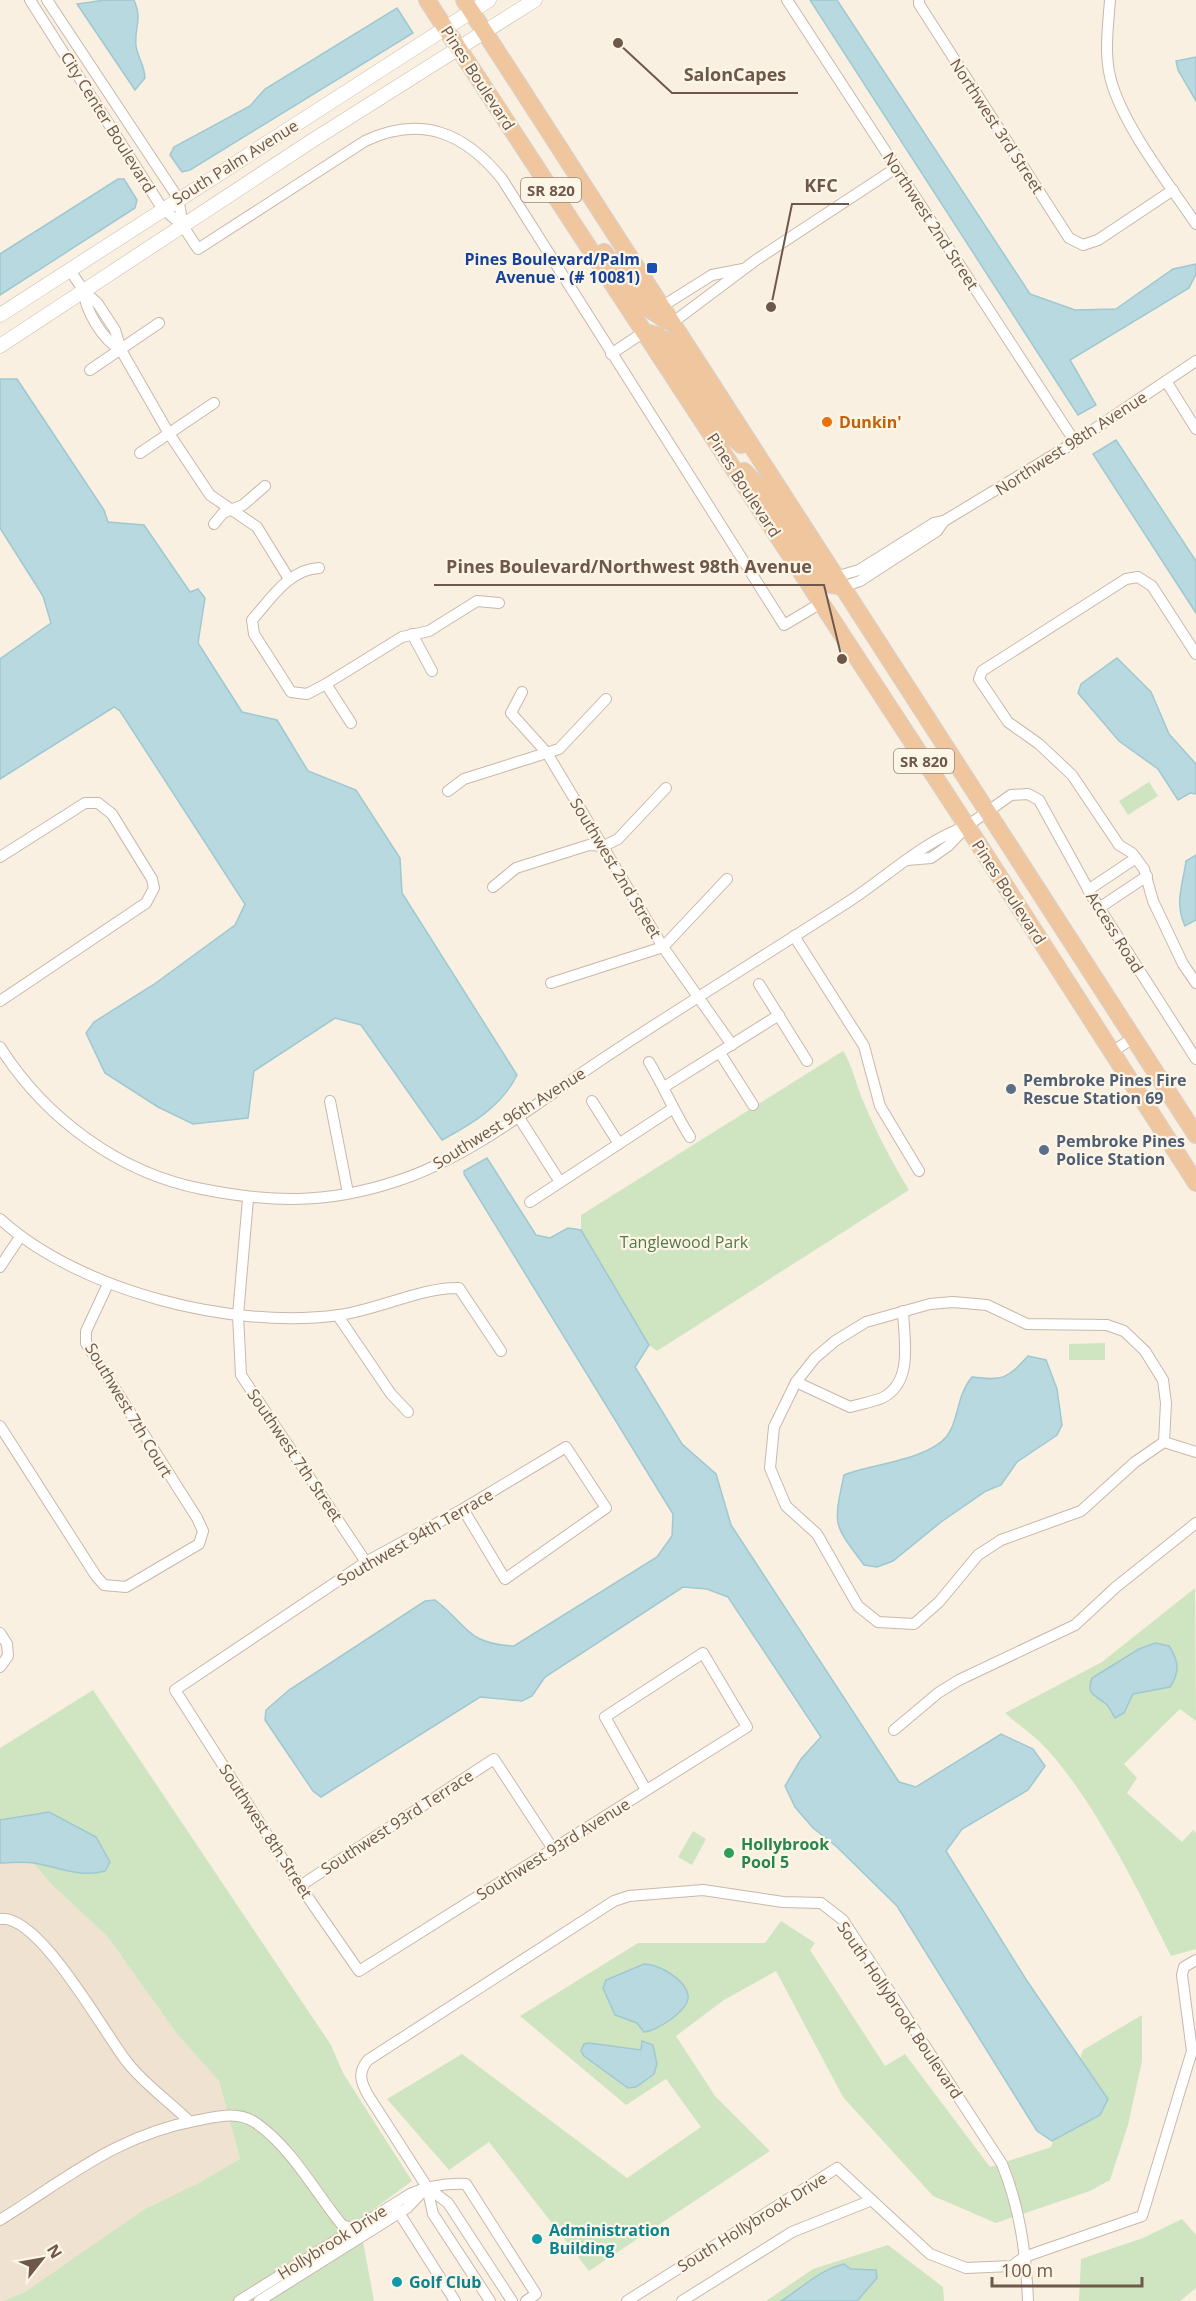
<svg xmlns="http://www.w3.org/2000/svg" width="1196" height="2301" font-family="'Open Sans',sans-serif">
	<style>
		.residential { fill: #f0e2d0 }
		.green { fill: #cfe5c1 }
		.water { fill: #b8d9e0; stroke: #9fc8d1; stroke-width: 1.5 }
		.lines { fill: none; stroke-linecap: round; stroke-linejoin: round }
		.minor-casing { stroke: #c8b8aa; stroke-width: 12 }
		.secondary-casing { stroke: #cdbaa9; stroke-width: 15 }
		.trunk-casing { stroke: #d6d0cd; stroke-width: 18 }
		.minor { stroke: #fff; stroke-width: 10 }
		.secondary { stroke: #fff; stroke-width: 14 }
		.trunk { stroke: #f0c69e; stroke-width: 16 }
		.transit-dot { fill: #1a4fb4; stroke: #fdf5e6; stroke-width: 2 }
		.food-dot { fill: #e8710a; stroke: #fdf5e6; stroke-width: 2 }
		.service-dot { fill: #5c6f8a; stroke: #fdf5e6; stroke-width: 2 }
		.leisure-dot { fill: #2e9e5b; stroke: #fdf5e6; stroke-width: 2 }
		.culture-dot { fill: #0f9aa8; stroke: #fdf5e6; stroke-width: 2 }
		.labels { text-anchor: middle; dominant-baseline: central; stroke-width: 4.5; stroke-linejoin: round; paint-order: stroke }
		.shield { fill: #fdf5e6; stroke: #98877a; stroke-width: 1.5 }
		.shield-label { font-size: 15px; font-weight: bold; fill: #6d584b }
		.street-label { font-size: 16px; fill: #6d584b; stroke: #fdf5e6 }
		.transit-label { font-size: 16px; font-weight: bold; fill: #164399; stroke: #fdf5e6; text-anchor: end }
		.food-label { font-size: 16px; font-weight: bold; fill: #c56008; stroke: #fdf5e6; text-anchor: start }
		.service-label { font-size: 16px; font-weight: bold; fill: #4e5e75; stroke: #fdf5e6; text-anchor: start }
		.park-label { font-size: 16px; fill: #547847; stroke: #fdf5e6 }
		.leisure-label { font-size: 16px; font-weight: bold; fill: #27864d; stroke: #fdf5e6; text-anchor: start }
		.culture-label { font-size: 16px; font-weight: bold; fill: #0d838f; stroke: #fdf5e6; text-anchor: start }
		.leader { fill: none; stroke: #6d584b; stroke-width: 2 }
		.callout-dot { fill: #6d584b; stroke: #fdf5e6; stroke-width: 2 }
		.callout-label { font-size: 18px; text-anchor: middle; font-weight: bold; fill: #6d584b; stroke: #fdf5e6; stroke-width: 4.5; stroke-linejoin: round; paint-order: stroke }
	</style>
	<rect width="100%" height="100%" fill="#f9f0e1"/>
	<polygon class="residential" points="0,1863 33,1863 52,1885 107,1936 177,2034 219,2081 240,2160 25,2292 3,2301 0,2301"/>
	<g class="green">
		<polygon points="1149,782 1158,796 1128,815 1119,801"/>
		<path d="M843,1051C853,1066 856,1086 864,1103C877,1134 892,1162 909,1190L657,1351L649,1345L581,1230V1215Z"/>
		<polygon points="1105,1343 1105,1360 1069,1360 1069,1344"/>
		<path d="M1195,1588L1196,1721L1180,1709L1124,1764L1137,1778L1127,1793L1182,1842L1193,1830L1196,1833V1949L1171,1956C1138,1890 1092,1795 1040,1742C1029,1732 1016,1723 1005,1713L1102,1662Z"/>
		<polygon points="93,1690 331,2045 343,2073 412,2181 359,2220 374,2301 3,2301 25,2292 145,2209 199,2183 240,2159 219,2081 177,2034 107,1936 52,1885 33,1863 0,1863 0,1748"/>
		<polygon points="693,1831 706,1839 692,1865 678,1857"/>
		<polygon points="781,1921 815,1943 810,1950 885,2066 905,2054 990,2167 1051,2147 1083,2050 1142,2015 1142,2061 1128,2125 1110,2180 1090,2191 996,2223 933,2196 843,2097 776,1971 724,2000 676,2036 715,2096 770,2151 589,2271 489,2142 449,2170 387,2099 462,2054 627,2178 701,2127 666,2079 626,2105 520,2016 638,1943 765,1943"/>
		<polygon points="1182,2219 1196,2235 1196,2288 1180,2301 1079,2301 1081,2259 1143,2238"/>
		<polygon points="888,2245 943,2287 944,2301 766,2301 813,2269"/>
	</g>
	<g class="water">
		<path d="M105,0H134C143,21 134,26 136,46C138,58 145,67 145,78L135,90L77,4Z"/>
		<polygon points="810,0 837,0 1030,294 1075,310 1116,309 1173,269 1196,264 1196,274 1189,288 1070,360 1096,405 1078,415"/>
		<polygon points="397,8 413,33 190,170 182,172 170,155 174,147 250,106 265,89"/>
		<polygon points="1196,57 1196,101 1178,70 1176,61"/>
		<polygon points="118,179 124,179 137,200 135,208 0,295 0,254"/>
		<path d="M0,379H17L104,510L108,522L144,525L190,592L198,589L205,598L198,643L242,712L277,720L308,771L356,790L400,858L402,893L517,1075C502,1106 472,1124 442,1140L361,1025L335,1018L254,1071L248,1118L193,1124L158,1107L105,1073L86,1033L94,1022L153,985L235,925L245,904L120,711L114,707L0,779V659L51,623L43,596L0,528Z"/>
		<polygon points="1116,440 1196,561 1196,613 1093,454"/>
		<polygon points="1117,658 1151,692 1169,734 1196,764 1196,794 1190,793 1178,800 1158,769 1119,741 1078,693 1081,684"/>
		<path d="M1196,855V920L1185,926C1174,902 1183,885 1186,861Z"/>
		<path d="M487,1158L536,1235L550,1238L568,1228L581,1230L649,1345L635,1367L682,1444L716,1474L731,1525L899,1782L916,1787L1001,1734L1033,1749L1045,1766L1028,1790L962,1829L946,1851L1027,1981L1108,2099L1100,2115L1052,2141L1037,2131L897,1906L837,1847L813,1828L795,1807L785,1786L801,1759L821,1737L728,1597L707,1589L683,1587L545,1677L532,1696L522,1701L480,1697L321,1797L313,1791L265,1720L266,1710L289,1690L425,1601L435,1600C468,1625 466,1644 514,1646L657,1557L672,1536L673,1514L464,1174V1171Z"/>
		<path d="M1028,1356L1046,1360L1057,1389L1062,1425L1057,1435L1017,1462L1001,1485L986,1491L941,1522L893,1561L877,1567L864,1565C833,1523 833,1527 844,1475C871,1464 928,1460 947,1436C959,1421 956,1396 972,1377C1003,1381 1007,1379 1028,1356Z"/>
		<path d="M1155,1643L1169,1646C1179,1661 1180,1672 1170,1687L1133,1694L1124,1713L1115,1718C1112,1714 1110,1708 1107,1705C1097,1695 1085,1696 1092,1678L1139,1649Z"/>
		<path d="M49,1812L96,1837L110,1862L105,1871C80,1878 58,1867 34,1863C23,1861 11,1863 0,1863V1820Z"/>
		<path d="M644,1964C658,1964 685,1979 688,1995C691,2009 656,2032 644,2032L637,2023L615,2015L603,1988L606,1980Z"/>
		<polygon points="642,2041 653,2045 657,2064 654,2074 636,2087 628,2088 584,2056 581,2051 584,2044 589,2043 641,2050"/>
		<path d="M844,2264L851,2269L876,2270L877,2278L857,2301H781C802,2288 819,2270 844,2264Z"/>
	</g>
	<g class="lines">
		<defs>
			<g id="minor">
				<path d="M30,0L162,208L183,226L198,249L365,141C421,115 464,132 502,179L784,625L821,603"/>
				<polyline points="47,0 178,198 183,226"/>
				<polyline points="787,0 1075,442"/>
				<polyline points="919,0 919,4 1069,238 1083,245 1098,240 1173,190"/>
				<path d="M1110,0C1108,28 1103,59 1113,87C1128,132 1169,184 1196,224"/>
				<polyline points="69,269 84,291 98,304 115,330 121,350 168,432 210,495 257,527 289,579"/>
				<path d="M84,291C85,311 103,340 121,350"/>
				<polyline points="661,307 712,275 743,269"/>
				<polyline points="672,323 756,260 896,168"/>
				<polyline points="611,354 644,332"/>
				<polyline points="90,370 159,323"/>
				<polyline points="1166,381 1196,429"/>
				<polyline points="140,453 214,403"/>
				<polyline points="214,524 223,513 243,505 265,486"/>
				<path d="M319,568C289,569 270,600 252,620L254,634L291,692L307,694L326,684L402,637L429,631L477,601L499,603"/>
				<polyline points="835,577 859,570 934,523 944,521"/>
				<polyline points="842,587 860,581 937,531 944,521 1075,442 1196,361"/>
				<polyline points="412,634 432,671"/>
				<polyline points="1196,654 1152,586 1138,577 1126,579 982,671 979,679 1008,722 1039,744 1072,775 1119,845 1132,853 1144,869 1153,901 1183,964 1196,983"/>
				<polyline points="326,684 351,723"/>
				<polyline points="522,692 511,713 547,753 663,947 732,1045"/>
				<polyline points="448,791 464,779 559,749 606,699"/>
				<polyline points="0,857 85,803 98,803 112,814 152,879 154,888 146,903 0,1001"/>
				<polyline points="907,860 931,858 948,846 967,826 1011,795 1028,794 1039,800 1093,898 1196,1059"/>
				<polyline points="493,887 516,868 589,845 604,846 618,839 666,788"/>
				<polyline points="1088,890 1136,858"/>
				<polyline points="1099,908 1147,876"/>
				<polyline points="794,936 864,1046 880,1106 919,1171"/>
				<polyline points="551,983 663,947 727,879"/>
				<polyline points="759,984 807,1061"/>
				<path d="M0,1047C45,1118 119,1173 202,1189C272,1203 328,1204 397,1181C469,1158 538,1102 601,1060C682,1006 766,955 848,902C888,876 922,842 967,826"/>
				<polyline points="1112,1052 1133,1038"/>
				<polyline points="720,1053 753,1105"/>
				<path d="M649,1062C664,1087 674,1112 690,1137"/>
				<polyline points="664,1087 779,1015"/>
				<polyline points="330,1101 348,1193"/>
				<polyline points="592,1101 619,1144"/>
				<polyline points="518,1116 560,1182"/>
				<polyline points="248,1199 238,1315 241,1375 366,1562"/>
				<polyline points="530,1202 672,1109"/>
				<path d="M0,1219C79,1291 233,1330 339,1315C378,1310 421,1287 459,1288L501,1351"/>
				<polyline points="0,1267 20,1237"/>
				<polyline points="338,1316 391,1394 408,1412"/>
				<path d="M796,1382L850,1407C860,1404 872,1402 882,1398C914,1382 904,1340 903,1311"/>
				<polyline points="0,1426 96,1576 104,1585 126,1587 199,1544 203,1531 197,1518 86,1343 86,1331 108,1284"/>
				<polyline points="1164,1442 1166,1403 1163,1380 1145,1351 1124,1331 1107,1325 1027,1324 987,1305 953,1302 930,1304 866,1322 835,1341 815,1358 796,1382 774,1427 770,1468 786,1506 817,1534 858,1606 878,1622 914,1624 939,1602 978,1555 1001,1540 1081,1511 1135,1462 1164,1442 1196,1452"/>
				<polyline points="463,1509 505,1579 606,1508 566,1447 463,1509 366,1562 175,1690 300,1886 359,1971 747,1727 703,1653 605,1717 646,1790"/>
				<polyline points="0,1633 7,1644 8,1656 0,1667"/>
				<polyline points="894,1730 938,1693 959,1680 1075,1625 1116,1587 1196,1523"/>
				<polyline points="300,1886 494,1759 553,1849"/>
				<path d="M0,1919C39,1913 104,2033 127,2062C144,2084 170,2102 190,2122"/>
				<polyline points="427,2187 433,2214 490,2301"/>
				<polyline points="396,2208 455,2301"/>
				<path d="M0,2220C68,2178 116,2135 199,2120C219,2116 239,2111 256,2123C292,2148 315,2192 342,2225L352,2228L359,2238"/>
				<path d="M239,2301L410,2194C428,2186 446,2183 466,2184L536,2294L526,2301"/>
				<polyline points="259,2301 407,2208 425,2189"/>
				<path d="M512,2301L448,2203L427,2187L368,2095C360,2081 358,2072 368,2060L614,1901L629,1896L703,1890L783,1902L821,1903L843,1920L1002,2164C1020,2208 1026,2253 1028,2301"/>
				<polyline points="627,2301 837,2168 930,2254 966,2268 1012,2266 1024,2257 1142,2216 1192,2051 1182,1975 1184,1967 1196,1960"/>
				<polyline points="682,2301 792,2232 872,2200"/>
			</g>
			<g id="secondary">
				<polyline points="0,315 489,0"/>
				<polyline points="0,346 310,142 535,0"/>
			</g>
			<g id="trunk">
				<polyline points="427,0 967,826 1196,1183"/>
				<polyline points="464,0 1196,1135"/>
				<polyline points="604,252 647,308 667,321"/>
				<polyline points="644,332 657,335 667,343 728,432 741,445"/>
				<polyline points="744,471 760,488 814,572 826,584 842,587"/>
			</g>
		</defs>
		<use href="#minor" class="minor-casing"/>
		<use href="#secondary" class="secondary-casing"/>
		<use href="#trunk" class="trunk-casing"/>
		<use href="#minor" class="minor"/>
		<use href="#secondary" class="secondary"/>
		<use href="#trunk" class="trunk"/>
	</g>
	<rect class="transit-dot" x="646" y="262" width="12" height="12" rx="3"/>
	<circle class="food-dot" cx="827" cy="422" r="6"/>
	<g class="service-dot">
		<circle cx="1011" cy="1089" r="6"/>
		<circle cx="1044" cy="1150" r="6"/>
	</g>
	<circle class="leisure-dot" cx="729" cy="1853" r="6"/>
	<g class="culture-dot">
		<circle cx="537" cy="2239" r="6"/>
		<circle cx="397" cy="2282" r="6"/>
	</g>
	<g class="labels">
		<g class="shield">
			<rect x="521" y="178" width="60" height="24" rx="4.5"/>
			<rect x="894" y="749" width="60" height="24" rx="4.5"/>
		</g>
		<g class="shield-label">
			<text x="551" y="190">SR 820</text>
			<text x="924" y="761">SR 820</text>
		</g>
		<g class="street-label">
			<text transform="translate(478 78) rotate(57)">Pines Boulevard</text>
			<text transform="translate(108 122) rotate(58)">City Center Boulevard</text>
			<text transform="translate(997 126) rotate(57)">Northwest 3rd Street</text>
			<text transform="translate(235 162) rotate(-32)">South Palm Avenue</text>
			<text transform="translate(931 221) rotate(57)">Northwest 2nd Street</text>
			<text transform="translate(1071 443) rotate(-33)">Northwest 98th Avenue</text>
			<text transform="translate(744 485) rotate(57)">Pines Boulevard</text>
			<text transform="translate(616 868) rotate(59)">Southwest 2nd Street</text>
			<text transform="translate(1009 892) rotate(57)">Pines Boulevard</text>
			<text transform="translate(1115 932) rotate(58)">Access Road</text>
			<text transform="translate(509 1118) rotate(-32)">Southwest 96th Avenue</text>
			<text transform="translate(129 1410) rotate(59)">Southwest 7th Court</text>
			<text transform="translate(295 1455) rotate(56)">Southwest 7th Street</text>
			<text transform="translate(415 1537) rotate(-30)">Southwest 94th Terrace</text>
			<text transform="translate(397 1822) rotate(-33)">Southwest 93rd Terrace</text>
			<text transform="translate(266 1831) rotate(57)">Southwest 8th Street</text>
			<text transform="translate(553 1849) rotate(-32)">Southwest 93rd Avenue</text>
			<text transform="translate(900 2010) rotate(56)">South Hollybrook Boulevard</text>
			<text transform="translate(752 2222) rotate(-32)">South Hollybrook Drive</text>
			<text transform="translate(332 2242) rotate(-32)">Hollybrook Drive</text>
		</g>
		<g class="transit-label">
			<text x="640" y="259">Pines Boulevard/Palm<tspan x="640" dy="18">Avenue - (# 10081)</tspan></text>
		</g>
		<g class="food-label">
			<text x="839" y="422">Dunkin'</text>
		</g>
		<g class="service-label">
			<text x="1023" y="1080">Pembroke Pines Fire<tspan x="1023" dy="18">Rescue Station 69</tspan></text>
			<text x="1056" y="1141">Pembroke Pines<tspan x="1056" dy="18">Police Station</tspan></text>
		</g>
		<g class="park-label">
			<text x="684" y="1242">Tanglewood Park</text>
		</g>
		<g class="leisure-label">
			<text x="741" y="1844">Hollybrook<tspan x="741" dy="18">Pool 5</tspan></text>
		</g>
		<g class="culture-label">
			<text x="549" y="2230">Administration<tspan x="549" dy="18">Building</tspan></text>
			<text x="409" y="2282">Golf Club</text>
		</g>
	</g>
	<path class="leader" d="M618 43L672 93H798M771 307L792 204H849M842 659L824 585H434"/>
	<g class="callout-dot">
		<circle cx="618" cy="43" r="6"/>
		<circle cx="771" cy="307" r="6"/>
		<circle cx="842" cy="659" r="6"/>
	</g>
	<g class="callout-label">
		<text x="735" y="81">SalonCapes</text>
		<text x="821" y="192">KFC</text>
		<text x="629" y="573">Pines Boulevard/Northwest 98th Avenue</text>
	</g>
	<g transform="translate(42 2259) rotate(59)" stroke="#fdf5e6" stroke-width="4.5" paint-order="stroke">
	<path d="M0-4.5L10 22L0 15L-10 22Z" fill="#6d584b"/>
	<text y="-9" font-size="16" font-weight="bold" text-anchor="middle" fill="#6d584b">N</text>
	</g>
	<path d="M992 2277v9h150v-9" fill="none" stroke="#6d584b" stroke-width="3"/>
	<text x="1001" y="2277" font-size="18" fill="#6d584b" stroke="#fdf5e6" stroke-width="4.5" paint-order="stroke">100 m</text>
</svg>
